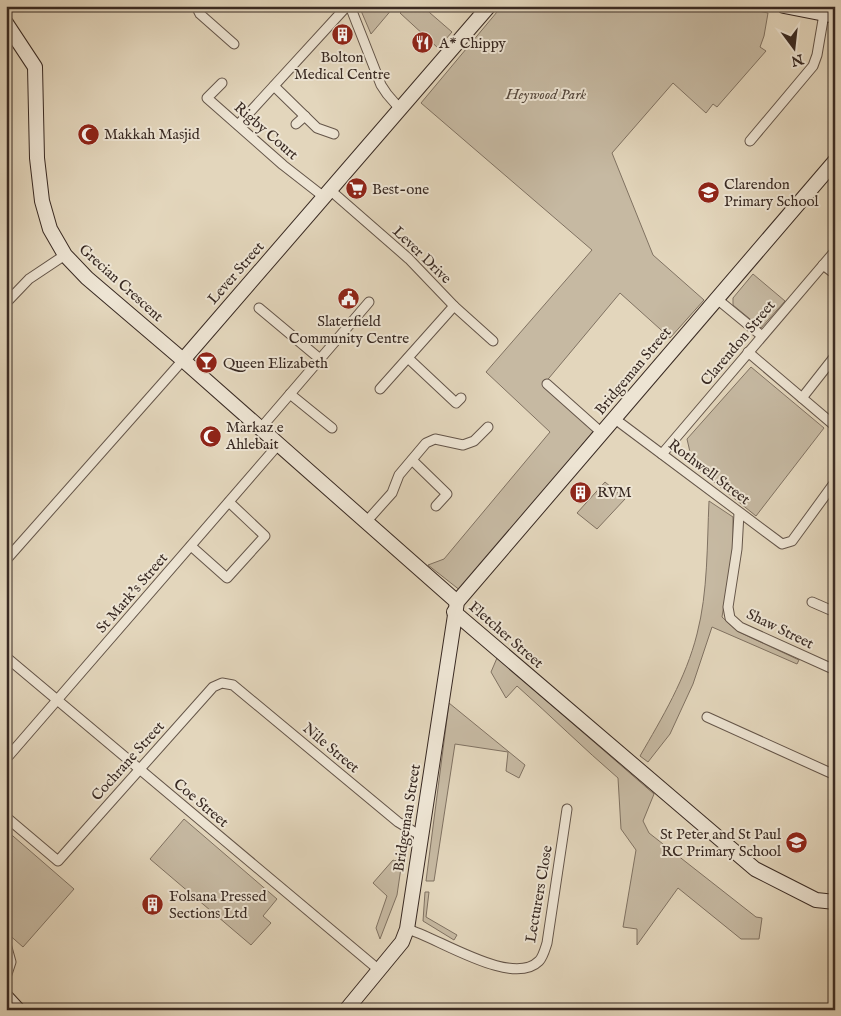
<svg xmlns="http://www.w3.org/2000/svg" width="841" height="1016" font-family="'IM FELL English',serif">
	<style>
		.green { fill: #c6b9a2; stroke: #807262 }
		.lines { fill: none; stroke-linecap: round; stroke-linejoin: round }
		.street-casing { stroke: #645549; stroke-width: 11 }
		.secondary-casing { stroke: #392a23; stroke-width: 16 }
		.street { stroke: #ede4d3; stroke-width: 9 }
		.secondary { stroke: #ede4d3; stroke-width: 14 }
		.labels { text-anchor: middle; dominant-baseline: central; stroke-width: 4; stroke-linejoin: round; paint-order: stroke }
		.poi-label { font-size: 15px; fill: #392a23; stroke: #ede4d3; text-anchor: start }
		.park-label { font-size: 15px; font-style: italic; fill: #55473c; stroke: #ede4d3 }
		.street-label { font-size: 15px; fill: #392a23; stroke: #ede4d3 }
	</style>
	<rect width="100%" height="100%" fill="#e3d6bc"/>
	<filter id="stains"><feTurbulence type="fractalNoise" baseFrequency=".004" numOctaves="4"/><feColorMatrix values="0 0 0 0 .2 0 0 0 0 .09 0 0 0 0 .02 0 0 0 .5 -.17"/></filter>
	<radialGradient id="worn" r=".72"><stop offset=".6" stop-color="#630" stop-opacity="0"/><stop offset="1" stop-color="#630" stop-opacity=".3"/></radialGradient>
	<g class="green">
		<polygon points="359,6 392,6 393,8 371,34"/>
		<polygon points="407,6 422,6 452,32 438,48 400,13"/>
		<polygon points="502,6 735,6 768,13 764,36 760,47 766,51 717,107 713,104 706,113 673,83 612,153 653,255 704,300 670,338 620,293 544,384 595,429 461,591 428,565 444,559 550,432 486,372 592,250 421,103"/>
		<polygon points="753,274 785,301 761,328 733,305 733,298"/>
		<polygon points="751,367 824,428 756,516 693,465 687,439"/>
		<polygon points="605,482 625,499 597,529 577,513"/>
		<path d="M709,501L733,517V549L722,617L737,631L799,660L797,664L712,627L693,684L670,734L648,762L640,756C662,718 686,678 697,634C708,592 707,544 709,501Z"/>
		<path d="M497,658L654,794L643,821L649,833L756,917L762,918L759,939H741L678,888L637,945V929L623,927L636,850L621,829L618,778C583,748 551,716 517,686L506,698L491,672Z"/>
		<polygon points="449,703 525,765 519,778 506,771 508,752 455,744 434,881 426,881"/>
		<polygon points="184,819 277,899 263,916 271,923 251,945 150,859"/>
		<polygon points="6,830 74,889 23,947 6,932"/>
		<polygon points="403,854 397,895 380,939 376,928 387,896 373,883 393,860 395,861"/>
		<polygon points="425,892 429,892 426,917 457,935 454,940 423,921"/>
	</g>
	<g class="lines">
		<defs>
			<g id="street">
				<polyline points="196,6 200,14 234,44"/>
				<polyline points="350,6 381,85 387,94 400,109"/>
				<polyline points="222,83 207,98 283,165 324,197"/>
				<polyline points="274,86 317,128 334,134"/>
				<polyline points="296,124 305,116"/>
				<polyline points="238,125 347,6"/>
				<polyline points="750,141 813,66 817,55 824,14"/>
				<polyline points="330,190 409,259 454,306 493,341"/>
				<polyline points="823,265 835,274"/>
				<polyline points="717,299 762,336"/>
				<polyline points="6,303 29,279 65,255"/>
				<polyline points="259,308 320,359"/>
				<polyline points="748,352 835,426"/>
				<polyline points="408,358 456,403 461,398"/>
				<polyline points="547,384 602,433"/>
				<polyline points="380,389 454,306"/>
				<polyline points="290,394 332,428"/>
				<polyline points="802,398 835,356"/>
				<polyline points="615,419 782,544 792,541 835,482"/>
				<polyline points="260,429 369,302"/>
				<polyline points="662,454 835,251"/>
				<polyline points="412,460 447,494 436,506"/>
				<polyline points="739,513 737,549 728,607 730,618 740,627 835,670"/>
				<polyline points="366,522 392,493 399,475 426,443 435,439 463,445 474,441 488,427"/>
				<polyline points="191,546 227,578 265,536 229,502"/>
				<polyline points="6,560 183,360"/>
				<polyline points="812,602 835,612"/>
				<polyline points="6,657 379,970"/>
				<polyline points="707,717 835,775"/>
				<polyline points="6,759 278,445"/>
				<polyline points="6,817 58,861 213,687 222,683 233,685 398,822 421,836"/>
				<path d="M407,929C437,937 512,988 539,961C543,957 545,949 547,943L567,809"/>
				<polyline points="6,944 11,962 6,977"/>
			</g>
			<g id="secondary">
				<polyline points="784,6 835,16"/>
				<polyline points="6,23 35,67 37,158 42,201 50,229 65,255 87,278 183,360 457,602"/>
				<polyline points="183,360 489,6"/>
				<polyline points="454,612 755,869 816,900 835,902"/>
				<polyline points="6,997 18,1010"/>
				<polyline points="346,1010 402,942 407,929 457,602 835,161"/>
			</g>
		</defs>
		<use href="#street" class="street-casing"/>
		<use href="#secondary" class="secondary-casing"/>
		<use href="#street" class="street"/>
		<use href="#secondary" class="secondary"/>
	</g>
	<defs>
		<symbol id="building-disc" viewBox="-11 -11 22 22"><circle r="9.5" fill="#8f2418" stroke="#ede4d3"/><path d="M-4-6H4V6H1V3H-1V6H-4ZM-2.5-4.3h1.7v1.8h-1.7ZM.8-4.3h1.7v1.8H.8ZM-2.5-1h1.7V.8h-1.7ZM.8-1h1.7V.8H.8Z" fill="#fff"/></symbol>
		<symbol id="restaurant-disc" viewBox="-11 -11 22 22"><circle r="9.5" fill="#8f2418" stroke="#ede4d3"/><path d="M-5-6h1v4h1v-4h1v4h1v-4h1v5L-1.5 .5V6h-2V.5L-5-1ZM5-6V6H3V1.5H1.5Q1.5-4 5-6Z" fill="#fff"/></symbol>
		<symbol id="mosque-disc" viewBox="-11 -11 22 22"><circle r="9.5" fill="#8f2418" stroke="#ede4d3"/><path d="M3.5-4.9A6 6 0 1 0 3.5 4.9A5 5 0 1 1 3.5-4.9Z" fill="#fff"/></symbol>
		<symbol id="supermarket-disc" viewBox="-11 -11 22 22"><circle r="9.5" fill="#8f2418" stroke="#ede4d3"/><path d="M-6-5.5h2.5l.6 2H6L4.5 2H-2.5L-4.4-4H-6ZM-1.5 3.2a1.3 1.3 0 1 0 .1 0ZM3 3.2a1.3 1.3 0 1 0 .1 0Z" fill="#fff"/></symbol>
		<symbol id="school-disc" viewBox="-11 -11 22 22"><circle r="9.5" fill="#8f2418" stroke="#ede4d3"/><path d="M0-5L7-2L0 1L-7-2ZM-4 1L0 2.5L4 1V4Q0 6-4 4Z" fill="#fff"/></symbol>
		<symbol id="civic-disc" viewBox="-11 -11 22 22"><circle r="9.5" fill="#8f2418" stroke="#ede4d3"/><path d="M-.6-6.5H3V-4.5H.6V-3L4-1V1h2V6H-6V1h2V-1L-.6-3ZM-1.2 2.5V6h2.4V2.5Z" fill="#fff"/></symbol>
		<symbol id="bar-disc" viewBox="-11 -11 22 22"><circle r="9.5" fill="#8f2418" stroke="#ede4d3"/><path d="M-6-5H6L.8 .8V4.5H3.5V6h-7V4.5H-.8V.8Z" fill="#fff"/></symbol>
	</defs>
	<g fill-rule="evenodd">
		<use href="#building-disc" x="330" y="22" width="25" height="25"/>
		<use href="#restaurant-disc" x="410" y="30" width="25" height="25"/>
		<use href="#mosque-disc" x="76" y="122" width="25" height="25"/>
		<use href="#supermarket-disc" x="344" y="176" width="25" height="25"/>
		<use href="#school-disc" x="696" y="180" width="25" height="25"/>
		<use href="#civic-disc" x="336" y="286" width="25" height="25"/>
		<use href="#bar-disc" x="194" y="350" width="25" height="25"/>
		<use href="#mosque-disc" x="198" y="424" width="25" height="25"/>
		<use href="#building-disc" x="568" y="480" width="25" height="25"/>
		<use href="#school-disc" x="784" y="830" width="25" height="25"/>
		<use href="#building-disc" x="140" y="892" width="25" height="25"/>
	</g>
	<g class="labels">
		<g class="poi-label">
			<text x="439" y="43">A* Chippy</text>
			<text x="342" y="57" text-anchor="middle">Bolton<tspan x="342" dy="17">Medical Centre</tspan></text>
			<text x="104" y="134">Makkah Masjid</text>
			<text x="724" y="184">Clarendon<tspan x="724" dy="17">Primary School</tspan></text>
			<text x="372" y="189">Best-one</text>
			<text x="349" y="321" text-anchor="middle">Slaterfield<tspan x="349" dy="17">Community Centre</tspan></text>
			<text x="223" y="363">Queen Elizabeth</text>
			<text x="226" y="427">Markaz e<tspan x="226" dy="17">Ahlebait</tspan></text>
			<text x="597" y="492">RVM</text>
			<text x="781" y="834" text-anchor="end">St Peter and St Paul<tspan x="781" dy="17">RC Primary School</tspan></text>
			<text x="169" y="896">Folsana Pressed<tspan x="169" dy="17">Sections Ltd</tspan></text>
		</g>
		<g class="park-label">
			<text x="546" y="94">Heywood Park</text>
		</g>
		<g class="street-label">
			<text transform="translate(266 131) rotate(41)">Rigby Court</text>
			<text transform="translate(422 255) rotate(44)">Lever Drive</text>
			<text transform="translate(236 273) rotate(-49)">Lever Street</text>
			<text transform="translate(121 283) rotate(42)">Grecian Crescent</text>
			<text transform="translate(738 343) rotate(-50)">Clarendon Street</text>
			<text transform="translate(633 371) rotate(-50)">Bridgeman Street</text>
			<text transform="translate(709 472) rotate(37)">Rothwell Street</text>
			<text transform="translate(132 593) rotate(-49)">St Mark's Street</text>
			<text transform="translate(780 629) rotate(26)">Shaw Street</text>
			<text transform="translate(506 635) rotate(41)">Fletcher Street</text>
			<text transform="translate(331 748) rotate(40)">Nile Street</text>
			<text transform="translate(128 761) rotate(-48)">Cochrane Street</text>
			<text transform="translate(201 803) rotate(40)">Coe Street</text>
			<text transform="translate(407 818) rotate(-81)">Bridgeman Street</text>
			<text transform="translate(539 894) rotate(-80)">Lecturers Close</text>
		</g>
	</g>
	<rect width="841" height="1016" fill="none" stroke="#e3d6bc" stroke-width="25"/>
	<rect x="8" y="8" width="826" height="1001" fill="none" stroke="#392a23" stroke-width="2.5"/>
	<rect x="12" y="12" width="816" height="991" fill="none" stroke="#392a23"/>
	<g transform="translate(794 48) rotate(165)" stroke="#ede4d3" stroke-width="4" paint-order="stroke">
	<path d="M0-4L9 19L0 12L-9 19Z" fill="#392a23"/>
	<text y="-8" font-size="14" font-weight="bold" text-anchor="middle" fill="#392a23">N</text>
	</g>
	<rect width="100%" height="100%" filter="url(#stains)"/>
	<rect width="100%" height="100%" fill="url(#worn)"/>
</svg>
